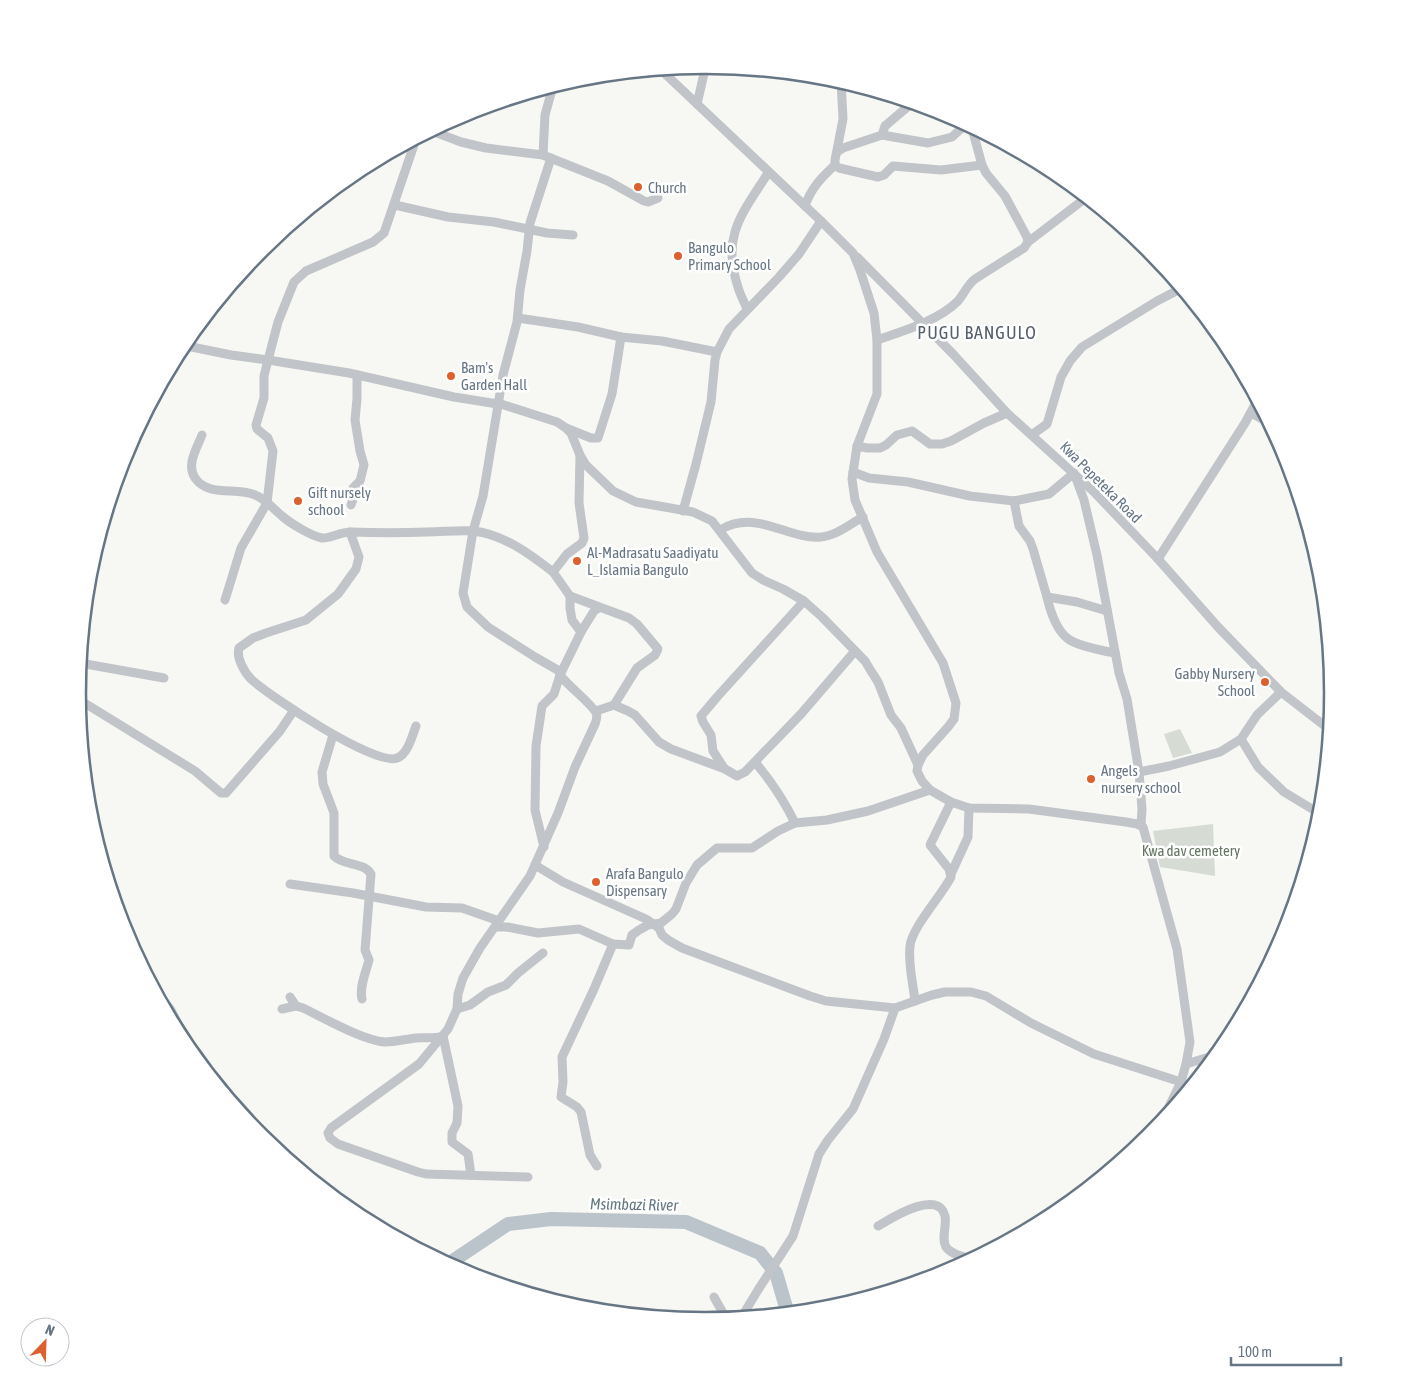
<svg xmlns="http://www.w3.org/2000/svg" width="1411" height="1387" font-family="'Asap Condensed',sans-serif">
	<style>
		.green { fill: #d6dcd4 }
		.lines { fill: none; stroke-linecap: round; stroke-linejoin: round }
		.river { stroke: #bbc4ca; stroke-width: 14 }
		.minor { stroke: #c1c4c8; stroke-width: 9 }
		.poi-dot { fill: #dd612e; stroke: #fff; stroke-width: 2 }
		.labels { text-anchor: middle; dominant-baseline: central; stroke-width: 5; stroke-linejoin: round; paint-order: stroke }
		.poi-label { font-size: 15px; fill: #677684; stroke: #fff; text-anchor: start }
		.street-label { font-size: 15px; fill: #677684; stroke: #fff }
		.park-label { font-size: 15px; fill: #657762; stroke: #fff }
		.water-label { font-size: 16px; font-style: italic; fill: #637780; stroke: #fff }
		.quarter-label { font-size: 18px; letter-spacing: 1px; fill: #555f6a; stroke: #fff }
		.rim { fill: none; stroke: #677684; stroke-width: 2.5 }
	</style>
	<rect width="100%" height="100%" fill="#f7f7f4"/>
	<g class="green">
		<polygon points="1180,729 1192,753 1173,758 1164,734"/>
		<polygon points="1213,824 1215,876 1160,867 1153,831"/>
	</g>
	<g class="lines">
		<g class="river">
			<polyline points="161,1002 168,1010 186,1044 200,1063"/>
			<polyline points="248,1123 308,1176"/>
			<polyline points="446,1264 451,1262 508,1224 551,1219 686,1222 760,1253 776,1273 788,1314"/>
		</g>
		<g class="minor">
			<polyline points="660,69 821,221 853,253 860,270 874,313 877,340 877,394 857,446 852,479 855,500 877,552 943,663 956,703 954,719 948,727 923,755 918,765 917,771 922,781 930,790 951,802 969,808 1029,809 1126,822 1137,824 1143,827 1177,949 1190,1042 1186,1064 1181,1082 1162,1121 1153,1134"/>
			<polyline points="841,81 843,119 835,160 835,165 839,168 878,177 884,175 893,166 941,170 982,165"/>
			<polyline points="697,104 706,65"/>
			<polyline points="432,131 461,142 486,148 543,155 608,181 644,201 648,202 658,198"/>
			<polyline points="882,135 885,126 912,103"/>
			<polyline points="837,152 843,148 882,135 928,143 952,137 964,126"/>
			<polyline points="543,155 545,115 553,86"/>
			<polyline points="551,158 530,223 527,251 520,290 517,322 503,375 483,496 473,531 463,593 467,607 488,627 535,657 561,672"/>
			<polyline points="395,205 448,217 494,222 547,233 573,235"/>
			<path d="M805,206C811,188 822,177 835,165"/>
			<polyline points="1028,242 1087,197"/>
			<polyline points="857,257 953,354 1007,413 1094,492 1158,559 1218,627 1281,692 1330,730"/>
			<polyline points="1159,261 1163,270 1182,288"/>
			<path d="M747,309C744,301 740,295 738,287C721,236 742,214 768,173"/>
			<polyline points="518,318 578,327 621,337"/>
			<path d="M877,340C903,331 938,321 958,301C964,294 967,285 975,279L1024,248L1028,242L1027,237L1005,196L986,173L982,165L973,132L970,129L964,126L962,121"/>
			<polyline points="182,345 231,355 268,360 349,373 454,397 504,405 557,422 566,428 571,433 580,455 586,465 613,491 636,502 693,512 712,521 752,573 763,580 783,589 804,601 822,617 865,661 871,671 878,682 891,715 901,728 918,765"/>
			<polyline points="1251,413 1270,423"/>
			<polyline points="566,428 591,438 598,438 612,394 621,337 662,341 717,352 729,329 779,277 799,254 821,221"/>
			<polyline points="1033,434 1047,424 1061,377 1070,361 1082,347 1157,301 1182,288"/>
			<path d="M202,435C197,448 186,465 195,478C209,498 237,486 255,495C266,499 273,509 282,516C290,523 311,536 322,538C329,539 340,532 351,532C376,533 402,533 427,532C442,532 458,530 473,531C503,534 530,554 553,572"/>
			<polyline points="857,446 867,448 880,448 886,445 897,435 912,431 930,444 942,444 951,441 984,423 1007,413"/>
			<polyline points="853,472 869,478 908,482 970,496 1014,501 1049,494 1074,473 1084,500 1097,555 1119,673 1127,699 1139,772 1142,809 1141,825"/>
			<polyline points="1014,501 1019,526 1030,541 1033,549 1047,597 1077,602 1107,611"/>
			<polyline points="351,505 354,497 353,488 360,481 364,465 360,451 355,420 357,399 357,375"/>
			<polyline points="683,511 696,464 711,402 715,360 717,352"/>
			<path d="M720,530C756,508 788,540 821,537C836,536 850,524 863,517"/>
			<path d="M350,532L359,557L356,569L338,594L306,620L266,633L253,638L239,648C236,657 244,672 251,679C269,696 376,767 397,758C408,754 412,736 416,726"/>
			<polyline points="1158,559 1245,423 1258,399"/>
			<polyline points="570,596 629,618 637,624 658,649 655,655 637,668 614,705"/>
			<path d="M1047,597C1050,610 1056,629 1067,638C1075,645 1104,651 1115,653"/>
			<polyline points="225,600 241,548 267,503 273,451 268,438 257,429 256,425 264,398 264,376 268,360 278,322 294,282 306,271 373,242 384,233 416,139"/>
			<polyline points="581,632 594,611 599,608"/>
			<polyline points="80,663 164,678"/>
			<polyline points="78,699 195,771 221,793 226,793 280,731 294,710"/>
			<polyline points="596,711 614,705 628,711 635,715 659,742 671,749 725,769 737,776 745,772 801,714 855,651"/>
			<path d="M333,735L322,772L323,784L334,813V856C344,866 364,862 371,874L365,950L369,960C366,972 359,987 362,999"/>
			<polyline points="1241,739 1258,767 1284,792 1322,815"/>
			<path d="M755,762C771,781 784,800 795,823"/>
			<polyline points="724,768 713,751 711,735 703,722 701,716 717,697 804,601"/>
			<polyline points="1139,772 1169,766 1220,752 1241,739 1257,715 1281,692"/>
			<polyline points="544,847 535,810 536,746 542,706 554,694 560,675"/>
			<polyline points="535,865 563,882 646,919 659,928 662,935 668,940 682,948 810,996 826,1001 895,1008 932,995 945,992 971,992 986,996 1031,1023 1094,1054 1181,1082 1192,1087"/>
			<polyline points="951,874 968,837 969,808"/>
			<polyline points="290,884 353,893 426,907 462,908 499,921"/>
			<polyline points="496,927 507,927 538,933 579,929 613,944 629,945 632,935 639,930 648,925 661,923 672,914 676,909 686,883 697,865 717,848 752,848 778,831 795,823 827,820 868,811 930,790"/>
			<path d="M290,997L296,1006L303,1008C324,1018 362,1040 385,1042C395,1042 406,1039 416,1038C425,1037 434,1039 443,1036"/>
			<path d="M915,1001C913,983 908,964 910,946C912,927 942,895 951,877L949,869L930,845L951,802"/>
			<polyline points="282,1009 296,1006"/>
			<polyline points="457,1009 470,1005 488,992 506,985 518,973 543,953"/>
			<polyline points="443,1036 458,1106 457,1123 452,1133 452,1142 468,1154 471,1175"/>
			<polyline points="1186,1064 1219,1054"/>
			<polyline points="597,1166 590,1155 581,1112 577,1107 561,1097 563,1082 562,1057 594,989 613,944"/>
			<path d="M528,1177L426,1174L418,1172L338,1144L330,1138L328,1133L331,1128L419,1064L448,1029L457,1009L458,994L463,978L480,948L530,876L558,813L575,767L595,724C596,721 598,717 596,713C593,705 568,686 560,675L581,632L572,620L570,608V596L553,572L567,554L582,543L584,538L579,503L580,455"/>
			<path d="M878,1226C890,1219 938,1188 945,1216C947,1226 941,1238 946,1247C952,1255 964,1257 974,1259"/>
			<polyline points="714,1297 727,1320"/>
			<polyline points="741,1318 758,1290 793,1236 819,1154 828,1140 853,1109 884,1039 895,1008"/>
		</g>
	</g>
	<g class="poi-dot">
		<circle cx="638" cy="187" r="5"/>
		<circle cx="678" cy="256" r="5"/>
		<circle cx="451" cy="376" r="5"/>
		<circle cx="298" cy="501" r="5"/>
		<circle cx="577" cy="561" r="5"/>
		<circle cx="1265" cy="682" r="5"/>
		<circle cx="1091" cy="779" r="5"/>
		<circle cx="596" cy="882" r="5"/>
	</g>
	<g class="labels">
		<g class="poi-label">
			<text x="648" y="187">Church</text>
			<text x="688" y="247">Bangulo<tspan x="688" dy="17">Primary School</tspan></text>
			<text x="461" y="367">Bam's<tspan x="461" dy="17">Garden Hall</tspan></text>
			<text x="308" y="492">Gift nursely<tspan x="308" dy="17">school</tspan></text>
			<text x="587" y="552">Al-Madrasatu Saadiyatu<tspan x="587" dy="17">L_Islamia Bangulo</tspan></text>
			<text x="1255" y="673" text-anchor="end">Gabby Nursery<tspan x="1255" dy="17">School</tspan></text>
			<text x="1101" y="770">Angels<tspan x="1101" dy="17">nursery school</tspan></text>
			<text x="606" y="873">Arafa Bangulo<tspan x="606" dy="17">Dispensary</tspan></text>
		</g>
		<g class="street-label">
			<text transform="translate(1101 482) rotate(45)">Kwa Pepeteka Road</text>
		</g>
		<g class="park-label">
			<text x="1191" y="850">Kwa dav cemetery</text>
		</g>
		<g class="water-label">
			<text transform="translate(634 1204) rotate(1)">Msimbazi River</text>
		</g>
		<g class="quarter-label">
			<text x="977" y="332">PUGU BANGULO</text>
		</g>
	</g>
	<path d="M0 0H1411V1387H0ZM86 693a619 619 0 1 1 1238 0a619 619 0 1 1-1238 0Z" fill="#fff" fill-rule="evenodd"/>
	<path class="rim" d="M86 693a619 619 0 1 1 1238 0a619 619 0 1 1-1238 0Z"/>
	<g transform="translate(45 1342) rotate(23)"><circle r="24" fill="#ffffff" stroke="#c2c8ce"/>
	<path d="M0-4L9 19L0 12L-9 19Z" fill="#dd612e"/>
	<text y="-8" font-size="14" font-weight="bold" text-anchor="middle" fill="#677684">N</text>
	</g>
	<path d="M1231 1357v8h110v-8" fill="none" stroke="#677684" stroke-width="2.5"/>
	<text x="1238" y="1357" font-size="15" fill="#677684" stroke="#ffffff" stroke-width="4" paint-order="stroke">100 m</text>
</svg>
